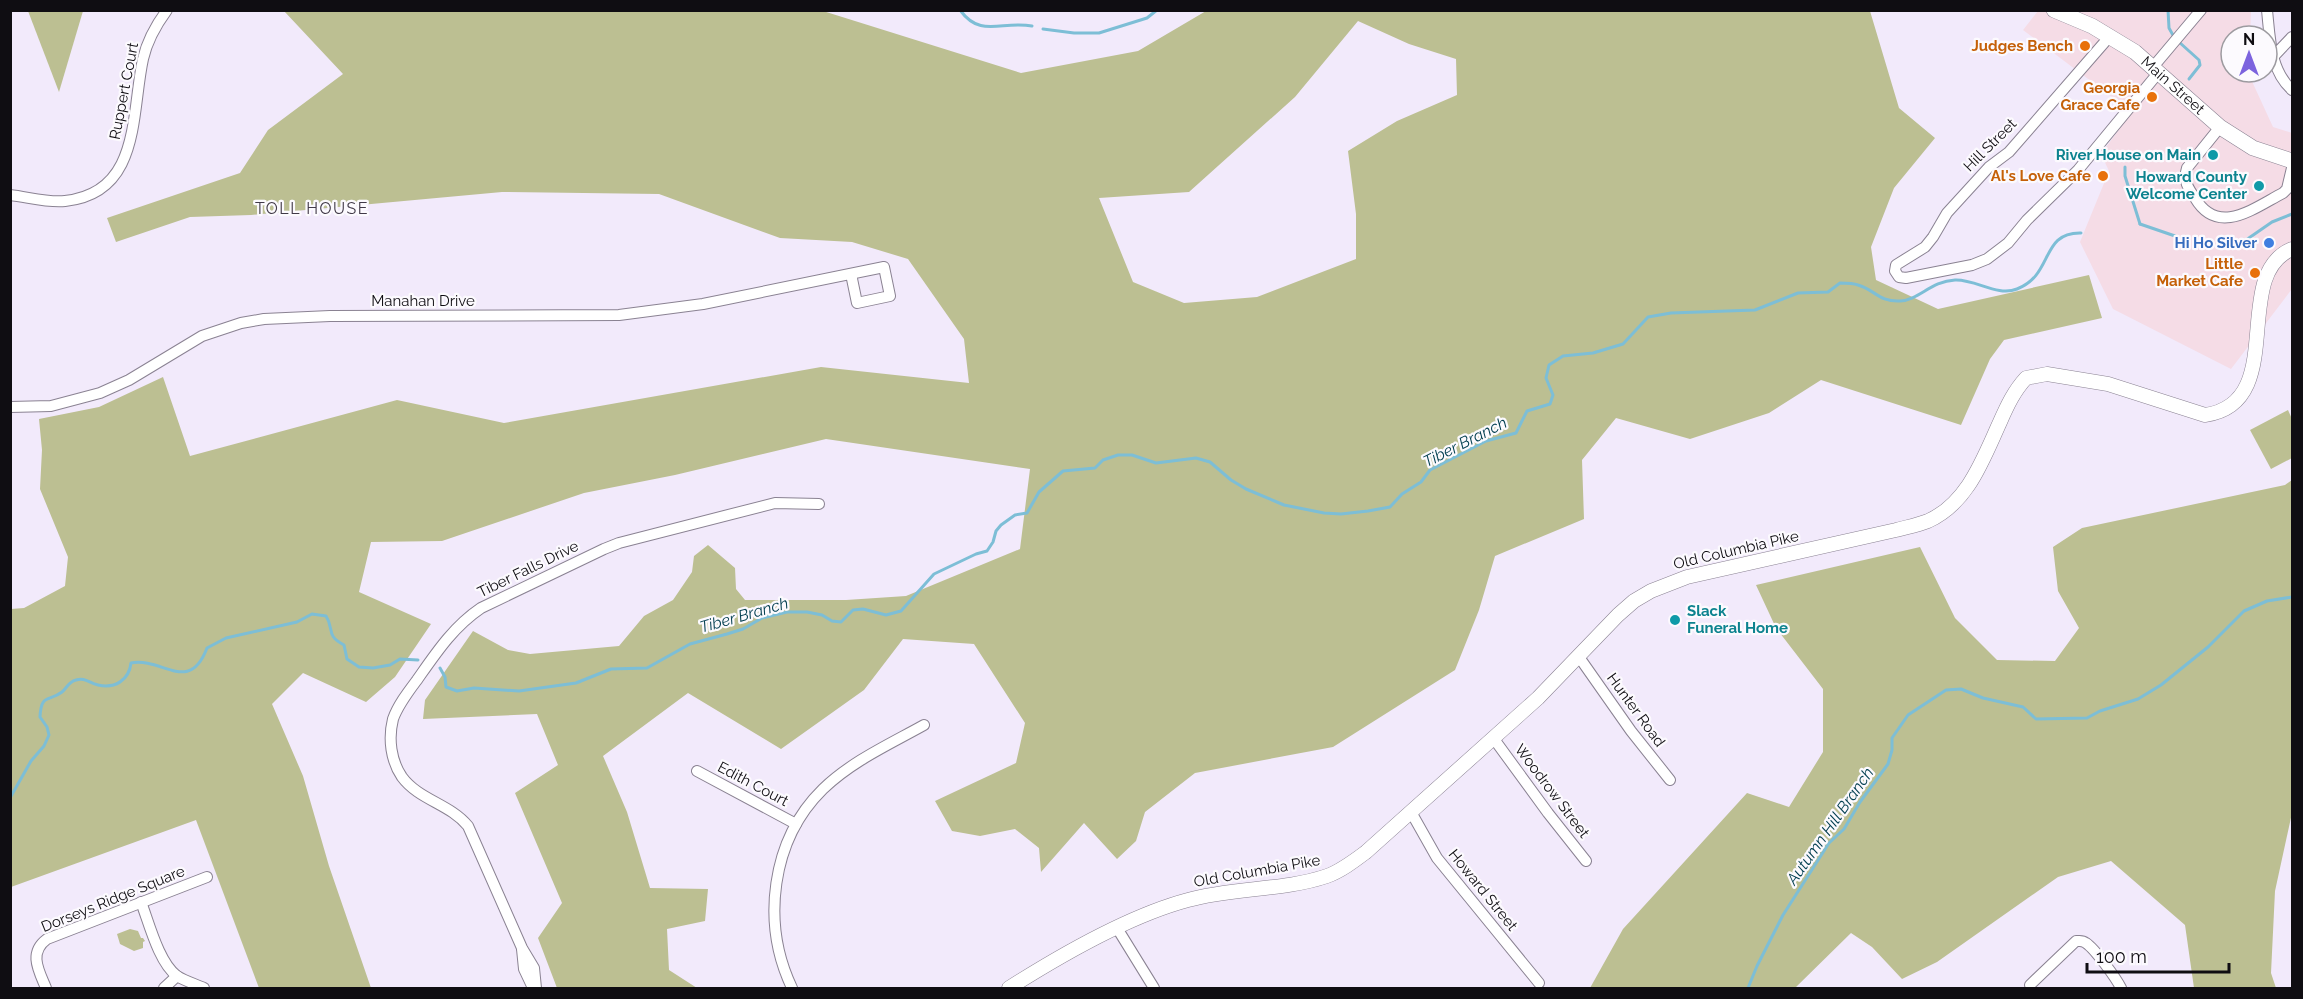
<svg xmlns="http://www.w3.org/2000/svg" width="2303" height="999" font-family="Raleway,sans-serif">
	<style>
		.commercial { fill: #f5dce6 }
		.green { fill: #bcbf92; fill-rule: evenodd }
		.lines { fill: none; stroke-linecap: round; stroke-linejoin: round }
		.stream { stroke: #7dbed6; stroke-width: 3 }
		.minor-casing { stroke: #8a8292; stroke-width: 12 }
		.tertiary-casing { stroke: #8a8292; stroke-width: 15 }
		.secondary-casing { stroke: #8a8292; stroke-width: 16 }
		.minor { stroke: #fff; stroke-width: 10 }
		.tertiary { stroke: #fff; stroke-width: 14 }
		.secondary { stroke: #fff; stroke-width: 15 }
		.food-dot { fill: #e8710a; stroke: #fcfafe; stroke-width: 2 }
		.culture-dot { fill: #0f9aa8; stroke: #fcfafe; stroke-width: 2 }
		.shop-dot { fill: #3f7fe0; stroke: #fcfafe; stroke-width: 2 }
		.labels { text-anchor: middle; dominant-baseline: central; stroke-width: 4.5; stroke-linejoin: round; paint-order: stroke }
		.food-label { font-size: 15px; font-weight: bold; fill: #c56008; stroke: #fcfafe; text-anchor: end }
		.street-label { font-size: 15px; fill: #0f0d12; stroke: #fcfafe }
		.culture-label { font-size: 15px; font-weight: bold; fill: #0d838f; stroke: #fcfafe; text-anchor: end }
		.shop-label { font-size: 15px; font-weight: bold; fill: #366cbe; stroke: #fcfafe; text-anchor: end }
		.neighbourhood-label { font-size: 16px; letter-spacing: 1.5px; fill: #413a48; stroke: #fcfafe }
		.water-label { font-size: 16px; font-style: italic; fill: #054152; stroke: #fcfafe }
	</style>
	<rect width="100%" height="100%" fill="#f2eafb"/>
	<polygon class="commercial" points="2038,11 2251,11 2250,36 2231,36 2231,72 2250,72 2250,77 2273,127 2292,133 2292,289 2231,369 2113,309 2080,242 2109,171 2101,154 2132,112 2023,30"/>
	<g class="green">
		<polygon points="28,11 83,11 59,92"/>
		<path d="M284,11H823L1021,73L1138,51L1206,11H1870L1899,108L1935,138L1894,188L1871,247L1876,280L1938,309L2089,275L2102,318L2004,340L1990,359L1961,425L1821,380L1769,413L1690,439L1616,418L1582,460L1584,519L1495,556L1479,610L1455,670L1333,747L1195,773L1145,812L1136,841L1117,859L1084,823L1041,872L1039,848L1015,829L980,836L952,831L935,801L1016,763L1025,723L974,644L903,639L864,690L781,749L688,693L603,756L627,812L650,888L708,889L705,921L667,929L669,970L697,988H557L538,938L562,903L515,793L558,765L537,714L423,719L425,700L473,631L508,650L530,654L619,646L644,616L673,600L692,572L694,556L708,545L735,568L736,589L745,600H846L906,596L1020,549L1030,469L826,439L675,475L584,493L442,541L371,542L359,592L431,624L395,677L366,702L303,673L272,704L303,776L329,866L371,988H259L196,820L11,887V609L24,608L65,586L68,557L40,489L42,450L39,419L99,407L163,377L190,456L397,400L504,423L821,367L969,383L964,339L908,259L852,242L780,238L659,194L502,192L251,215L190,217L116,242L107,218L240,173L268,130L343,74ZM1358,21L1409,44L1456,59L1457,95L1397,121L1348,151L1356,214V259L1257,297L1184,303L1133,282L1099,198L1189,192L1295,97Z"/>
		<polygon points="2288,410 2292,419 2292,458 2271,469 2250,430"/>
		<polygon points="2292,480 2292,813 2275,891 2271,973 2276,988 2194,988 2185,925 2111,861 2058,877 1937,962 1902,979 1872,947 1851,933 1795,988 1590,988 1623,929 1747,793 1789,807 1823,752 1823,689 1776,628 1756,585 1920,547 1955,618 1997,660 2055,661 2079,628 2058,591 2053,547 2082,528 2285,485"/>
		<polygon points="130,929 138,931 141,938 143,938 145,941 143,942 143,948 134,951 120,944 117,934"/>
	</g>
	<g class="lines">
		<g class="stream">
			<path d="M960,10C981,39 1002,20 1032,26"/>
			<polyline points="2168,10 2169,28 2174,37"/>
			<polyline points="1043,29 1074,33 1099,33 1147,18 1157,10"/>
			<polyline points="2179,42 2199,60 2200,65 2189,79"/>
			<polyline points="2125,167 2125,176 2140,224"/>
			<polyline points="2140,224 2175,236"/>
			<polyline points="2237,242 2246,240 2272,222 2292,214"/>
			<path d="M440,668L445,677L446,687L457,691L474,688L519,691L576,683L611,669L647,668L690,644L727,634L743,629L762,618L787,612H807L822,615L832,621L841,622L853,610L863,609L886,615L901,611L934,574L976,554L987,551L993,542L996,531L1001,525L1015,515L1027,513L1039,492L1063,471L1095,468L1103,460L1118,455H1132L1156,463L1196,458L1210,462L1231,480L1246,489L1284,505L1324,513L1341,514L1368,511L1390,507L1402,494L1421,482L1430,470L1486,441L1516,433L1527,411L1550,404L1553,395L1546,378L1549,365L1563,356L1593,353L1623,344L1648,317L1671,313L1755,310L1798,293L1828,292L1840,283C1846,283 1853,283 1858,285C1875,290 1879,302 1900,301C1919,300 1931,281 1955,280C1976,279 1997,297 2017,289C2054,275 2040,232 2081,233"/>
			<path d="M10,798L31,761L44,746L49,735L47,727L40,717C41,693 49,702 62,692C67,688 68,682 76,680C85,677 89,683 98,685C115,689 129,680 131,663C163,657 189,695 207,648L226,638L297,622L312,614L326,616C335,630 325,635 344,645L347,659L359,667L373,668L390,665L400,659L418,660"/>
			<polyline points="1748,988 1757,966 1783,915 1829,843 1844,829 1860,802 1888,764 1892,750 1892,738 1908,715 1946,690 1961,689 1983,698 2023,707 2036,719 2087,718 2100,711 2138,699 2161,685 2208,647 2244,611 2267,601 2292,597"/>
		</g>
		<defs>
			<g id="minor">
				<path d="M2267,10C2270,39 2270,70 2292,90"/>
				<polyline points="2110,36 2009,152 1989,167 1947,213 1933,237 1925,247 1896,265 1895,271 1899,277 1906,278 1972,265 1987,259 2008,243 2027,220 2078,170 2159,72"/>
				<polyline points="2273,57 2292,37"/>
				<polyline points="2153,67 2201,10"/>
				<path d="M2220,127L2187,168C2183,181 2188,188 2195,198C2218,237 2254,208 2283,193L2287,189L2292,168"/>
				<path d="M10,195C28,197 48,203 65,201C141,193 131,114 143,59C147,41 156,25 167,10"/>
				<polyline points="10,407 51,406 100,393 129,380 202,336 241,323 264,319 330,316 619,315 703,304 884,267 890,296 857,303 851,274"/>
				<polyline points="1579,657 1631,731 1670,780"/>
				<polyline points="1494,739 1548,813 1586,861"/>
				<polyline points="697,771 796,824"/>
				<polyline points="1411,812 1437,858 1539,983"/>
				<path d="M141,902C149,923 159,963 177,976C185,981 195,984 204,988"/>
				<polyline points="1117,928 1154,988"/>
				<polyline points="522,949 524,969 533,988"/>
				<path d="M2030,985L2076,941C2081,941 2082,940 2086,943C2095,949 2116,978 2121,988"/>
				<path d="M46,988C39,971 28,953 47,939L207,877"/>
				<polyline points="164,988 177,976"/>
				<path d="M536,988L534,968L522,948L468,826C450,804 419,800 402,777C391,761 388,739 393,719C398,705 408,692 417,680C436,653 453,627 481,608L604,549L619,543L775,503L819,504"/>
				<path d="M792,988C761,923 771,840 823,789C852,761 890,744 924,725"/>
			</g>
			<path id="tertiary" d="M1009,988C1061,955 1128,916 1188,900C1233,887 1283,891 1327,876C1341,871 1354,861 1366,852L1538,698L1618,615L1634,601L1651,591L1687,577L1896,530C1907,527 1918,525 1928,521C1968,503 1983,459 2000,422C2007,406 2014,391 2026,378L2047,374L2108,384L2205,415C2290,403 2229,275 2292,249"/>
			<g id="secondary">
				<path id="s1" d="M2054,10L2092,26L2135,52L2220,127L2253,148L2292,161"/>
			</g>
		</defs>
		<use href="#minor" class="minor-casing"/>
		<use href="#tertiary" class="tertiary-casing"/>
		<use href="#secondary" class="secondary-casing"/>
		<use href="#minor" class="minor"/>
		<use href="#tertiary" class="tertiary"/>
		<use href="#secondary" class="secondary"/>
	</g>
	<g class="food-dot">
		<circle cx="2085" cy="46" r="6"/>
		<circle cx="2152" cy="97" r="6"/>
		<circle cx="2103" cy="176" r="6"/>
		<circle cx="2255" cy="273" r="6"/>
	</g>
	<g class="culture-dot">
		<circle cx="2213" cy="155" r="6"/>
		<circle cx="2259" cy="186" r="6"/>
		<circle cx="1675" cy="620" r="6"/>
	</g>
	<circle class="shop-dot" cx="2269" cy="243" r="6"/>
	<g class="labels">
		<g class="food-label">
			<text x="2073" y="46">Judges Bench</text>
			<text x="2140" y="88">Georgia<tspan x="2140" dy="17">Grace Cafe</tspan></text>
			<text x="2091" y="176">Al's Love Cafe</text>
			<text x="2243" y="264">Little<tspan x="2243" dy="17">Market Cafe</tspan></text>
		</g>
		<g class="street-label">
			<text stroke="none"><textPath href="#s1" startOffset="142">Main Street</textPath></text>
			<text transform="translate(124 91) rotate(-79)">Ruppert Court</text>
			<text transform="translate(1990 145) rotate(-45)">Hill Street</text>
			<text x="423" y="301">Manahan Drive</text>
			<text transform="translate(1736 550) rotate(-13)">Old Columbia Pike</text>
			<text transform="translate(528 569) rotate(-26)">Tiber Falls Drive</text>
			<text transform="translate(1636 710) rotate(54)">Hunter Road</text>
			<text transform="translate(753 784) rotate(28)">Edith Court</text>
			<text transform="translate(1552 791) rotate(53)">Woodrow Street</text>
			<text transform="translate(1257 871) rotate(-10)">Old Columbia Pike</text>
			<text transform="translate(1483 890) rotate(51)">Howard Street</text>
			<text transform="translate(113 899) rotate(-22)">Dorseys Ridge Square</text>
		</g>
		<g class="culture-label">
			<text x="2201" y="155">River House on Main</text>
			<text x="2247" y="177">Howard County<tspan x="2247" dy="17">Welcome Center</tspan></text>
			<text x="1687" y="611" text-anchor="start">Slack<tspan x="1687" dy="17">Funeral Home</tspan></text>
		</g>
		<g class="shop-label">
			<text x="2257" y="243">Hi Ho Silver</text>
		</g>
		<g class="neighbourhood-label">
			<text x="312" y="208">TOLL HOUSE</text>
		</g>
		<g class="water-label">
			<text transform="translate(1465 442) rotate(-27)">Tiber Branch</text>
			<text transform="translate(744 615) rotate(-16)">Tiber Branch</text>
			<text transform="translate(1830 826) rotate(-55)">Autumn Hill Branch</text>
		</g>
	</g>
	<rect width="2303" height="999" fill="none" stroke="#0f0d12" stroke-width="24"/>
	<g transform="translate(2249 54)"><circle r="28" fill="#fcfafe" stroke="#9d9ba0" stroke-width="1.5"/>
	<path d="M0-4.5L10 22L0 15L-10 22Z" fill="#7c63de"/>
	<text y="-9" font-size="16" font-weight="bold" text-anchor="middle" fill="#0f0d12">N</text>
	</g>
	<path d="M2087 963v9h142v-9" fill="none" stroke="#0f0d12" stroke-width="3"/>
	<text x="2096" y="963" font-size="18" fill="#0f0d12" stroke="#fcfafe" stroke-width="4.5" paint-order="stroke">100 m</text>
</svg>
